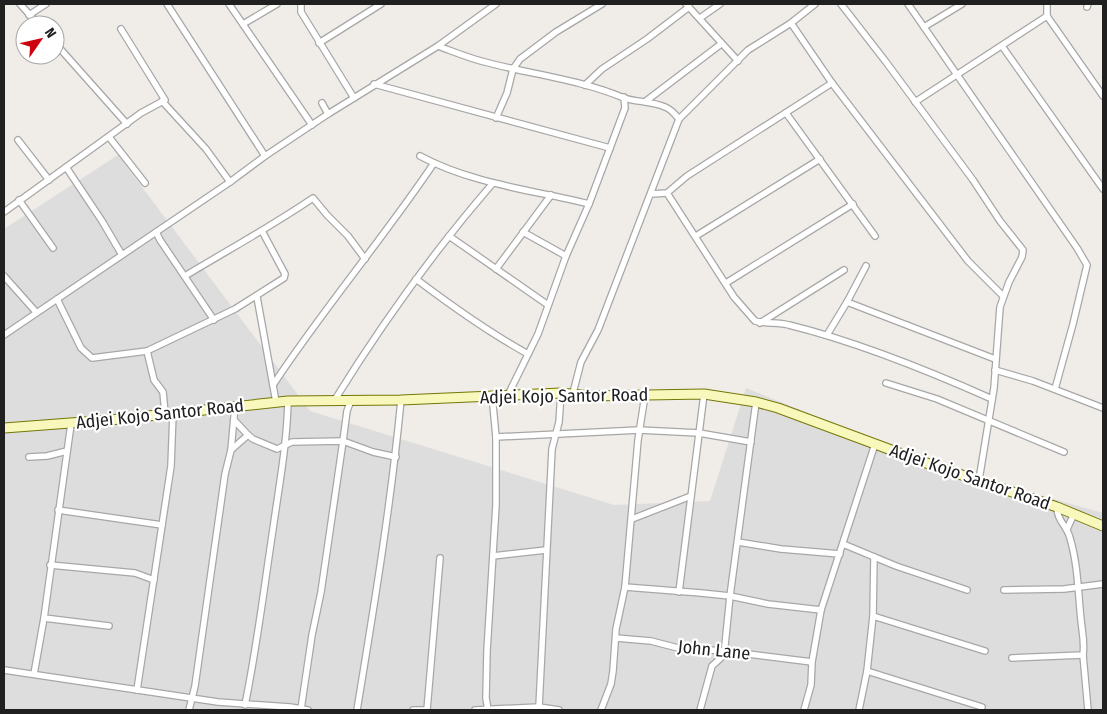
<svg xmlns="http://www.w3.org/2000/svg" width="1107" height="714" font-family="'Fira Sans Condensed',sans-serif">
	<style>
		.residential { fill: #dedddd }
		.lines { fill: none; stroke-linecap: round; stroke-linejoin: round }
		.street-casing { stroke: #a7a7a7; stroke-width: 8 }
		.secondary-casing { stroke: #737706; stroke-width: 11 }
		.street { stroke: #fff; stroke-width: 5.5 }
		.secondary { stroke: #f9f8bc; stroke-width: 9 }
		.labels { text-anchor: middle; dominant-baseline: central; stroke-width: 4.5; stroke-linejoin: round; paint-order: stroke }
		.street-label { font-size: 18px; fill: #202020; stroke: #fff }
	</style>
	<rect width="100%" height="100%" fill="#f0ece7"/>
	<polygon class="residential" points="118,155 310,411 614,505 710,501 746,388 947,469 1103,513 1103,710 4,710 4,229"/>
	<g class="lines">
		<defs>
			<g id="street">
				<polyline points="20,4 39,25"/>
				<polyline points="167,4 265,156"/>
				<polyline points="229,4 312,125"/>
				<polyline points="301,4 301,12 354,98"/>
				<polyline points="686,4 738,61"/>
				<polyline points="841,4 886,62 973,180 1000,221 1023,250 1022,257 1009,282 1000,307 994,388 979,480"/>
				<polyline points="908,4 1077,248 1087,265 1073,324 1055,389"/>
				<polyline points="1047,4 1047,16 1103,96"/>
				<polyline points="1087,7 1088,4"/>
				<polyline points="29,15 46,4"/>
				<polyline points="700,18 720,4"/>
				<polyline points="791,23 832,83 968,261 1003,296"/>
				<polyline points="243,24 277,4"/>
				<polyline points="924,27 962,4"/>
				<polyline points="55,43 127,124"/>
				<polyline points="319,43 381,4"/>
				<path d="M438,46C452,51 466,57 481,61C528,74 579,79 624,98C635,102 652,101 665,107C671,109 675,114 679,119"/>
				<polyline points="1002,46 1103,189"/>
				<polyline points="374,84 610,148"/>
				<polyline points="585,85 602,69 647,39 689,7"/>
				<polyline points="162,101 206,149 230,182"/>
				<polyline points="646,101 721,44"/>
				<polyline points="915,102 1047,16"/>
				<polyline points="322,103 328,114"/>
				<polyline points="786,113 875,236"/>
				<polyline points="496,118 507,93 513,69 520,59 556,32 602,4"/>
				<polyline points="109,137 145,183"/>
				<polyline points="18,140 49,180"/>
				<path d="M420,156C472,184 533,190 589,204"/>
				<polyline points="66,167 102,221 122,255"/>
				<path d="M667,193L734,297L755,321C766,324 778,322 789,325C858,342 927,370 992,399"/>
				<polyline points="651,194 667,193 687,176 832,83"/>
				<polyline points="19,200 53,248"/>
				<polyline points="4,212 141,113 165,100 121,29"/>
				<polyline points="156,232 160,240 214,320"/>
				<polyline points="523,232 566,256"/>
				<polyline points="449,236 548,305"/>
				<polyline points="696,236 820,159"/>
				<polyline points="496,269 551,195"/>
				<polyline points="4,276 36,312"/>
				<path d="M185,276C228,250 272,226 313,198L327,215L348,236L365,259"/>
				<path d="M416,279C453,307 488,332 528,354"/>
				<polyline points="726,283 853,204"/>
				<polyline points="257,297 276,402"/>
				<polyline points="57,299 81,348 92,358 147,351"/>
				<polyline points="847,302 995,359"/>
				<polyline points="760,323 844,270"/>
				<polyline points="4,335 230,182 265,156 328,114 438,46 496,4"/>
				<polyline points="827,335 847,302 866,266"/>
				<polyline points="995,370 1033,381 1103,408"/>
				<polyline points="886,383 937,399 1064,452"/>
				<path d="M273,385C323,309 383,239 434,163"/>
				<polyline points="573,393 581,362 598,330 679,119 748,50 791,23 815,4"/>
				<polyline points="508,395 538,334 566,256 589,204 625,108 624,97"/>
				<path d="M334,401C381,325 434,251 493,183"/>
				<polyline points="165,413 163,392 154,380 147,351 235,309 284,278 285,274 262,231"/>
				<polyline points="234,420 248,435"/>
				<polyline points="496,437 639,430 699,433 751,442"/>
				<polyline points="231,450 248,435 253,439 277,449 292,442 343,441 373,452 396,457"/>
				<polyline points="29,457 47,456 67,451"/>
				<polyline points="58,510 162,525"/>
				<polyline points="632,519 691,496"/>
				<polyline points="1067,529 1074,514"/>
				<polyline points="738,542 781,549 840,554"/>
				<polyline points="843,544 896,566 967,590"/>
				<polyline points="493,556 546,550"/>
				<polyline points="50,565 135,573 154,580"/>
				<polyline points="625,587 701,593 730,596 768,604 821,610"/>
				<polyline points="1004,590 1064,589 1103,584"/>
				<polyline points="679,592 704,394"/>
				<polyline points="873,616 985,651"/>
				<polyline points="44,618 109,626"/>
				<polyline points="616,638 651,641 678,648 725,651 812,662"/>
				<polyline points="1083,655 1088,710"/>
				<path d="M1012,658L1083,655C1085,642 1082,632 1081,620C1078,592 1078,565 1070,538C1067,526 1057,521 1057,507"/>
				<polyline points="4,670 218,702 290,707 308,710"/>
				<polyline points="867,671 982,707"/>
				<polyline points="34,674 44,618 71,424"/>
				<polyline points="137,690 171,466 173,413"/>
				<path d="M245,705C257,647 264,588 273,529C279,486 287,444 288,401"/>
				<polyline points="539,707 552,449 559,422 561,393"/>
				<polyline points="301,709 312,635 321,592 343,441 347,411 351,400"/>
				<polyline points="189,710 195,686 225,474 231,450 235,406"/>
				<path d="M357,710C374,607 391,504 401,400"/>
				<polyline points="413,710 426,710"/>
				<polyline points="427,710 440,558"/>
				<polyline points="475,710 539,707 559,710"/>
				<polyline points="488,710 486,698 487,651 496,505 496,437 492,395"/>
				<polyline points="601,710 611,684 613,671 616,629 625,587 638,440 645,395"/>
				<polyline points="700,710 712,666 724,655 730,596 756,402"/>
				<polyline points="804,710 811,685 812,662 821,610 875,444"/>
				<polyline points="859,710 867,671 873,616 874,557"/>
			</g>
			<polyline id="secondary" points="4,428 110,420 288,401 401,400 561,393 590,396 704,394 756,402 778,408 929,464 1057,507 1103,526"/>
		</defs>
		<use href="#street" class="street-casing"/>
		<use href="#secondary" class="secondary-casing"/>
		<use href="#street" class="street"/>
		<use href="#secondary" class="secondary"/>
	</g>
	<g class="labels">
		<g class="street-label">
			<text transform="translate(564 396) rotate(-1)">Adjei Kojo Santor Road</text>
			<text transform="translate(160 414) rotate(-6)">Adjei Kojo Santor Road</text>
			<text transform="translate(970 477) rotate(19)">Adjei Kojo Santor Road</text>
			<text transform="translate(714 650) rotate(6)">John Lane</text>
		</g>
	</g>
	<rect width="1107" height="714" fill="none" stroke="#202020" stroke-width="10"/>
	<g transform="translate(40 40) rotate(56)"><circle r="24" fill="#ffffff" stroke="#a6a6a6"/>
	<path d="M0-4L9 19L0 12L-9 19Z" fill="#cd0310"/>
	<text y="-8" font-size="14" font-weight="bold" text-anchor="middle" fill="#202020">N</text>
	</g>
</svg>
